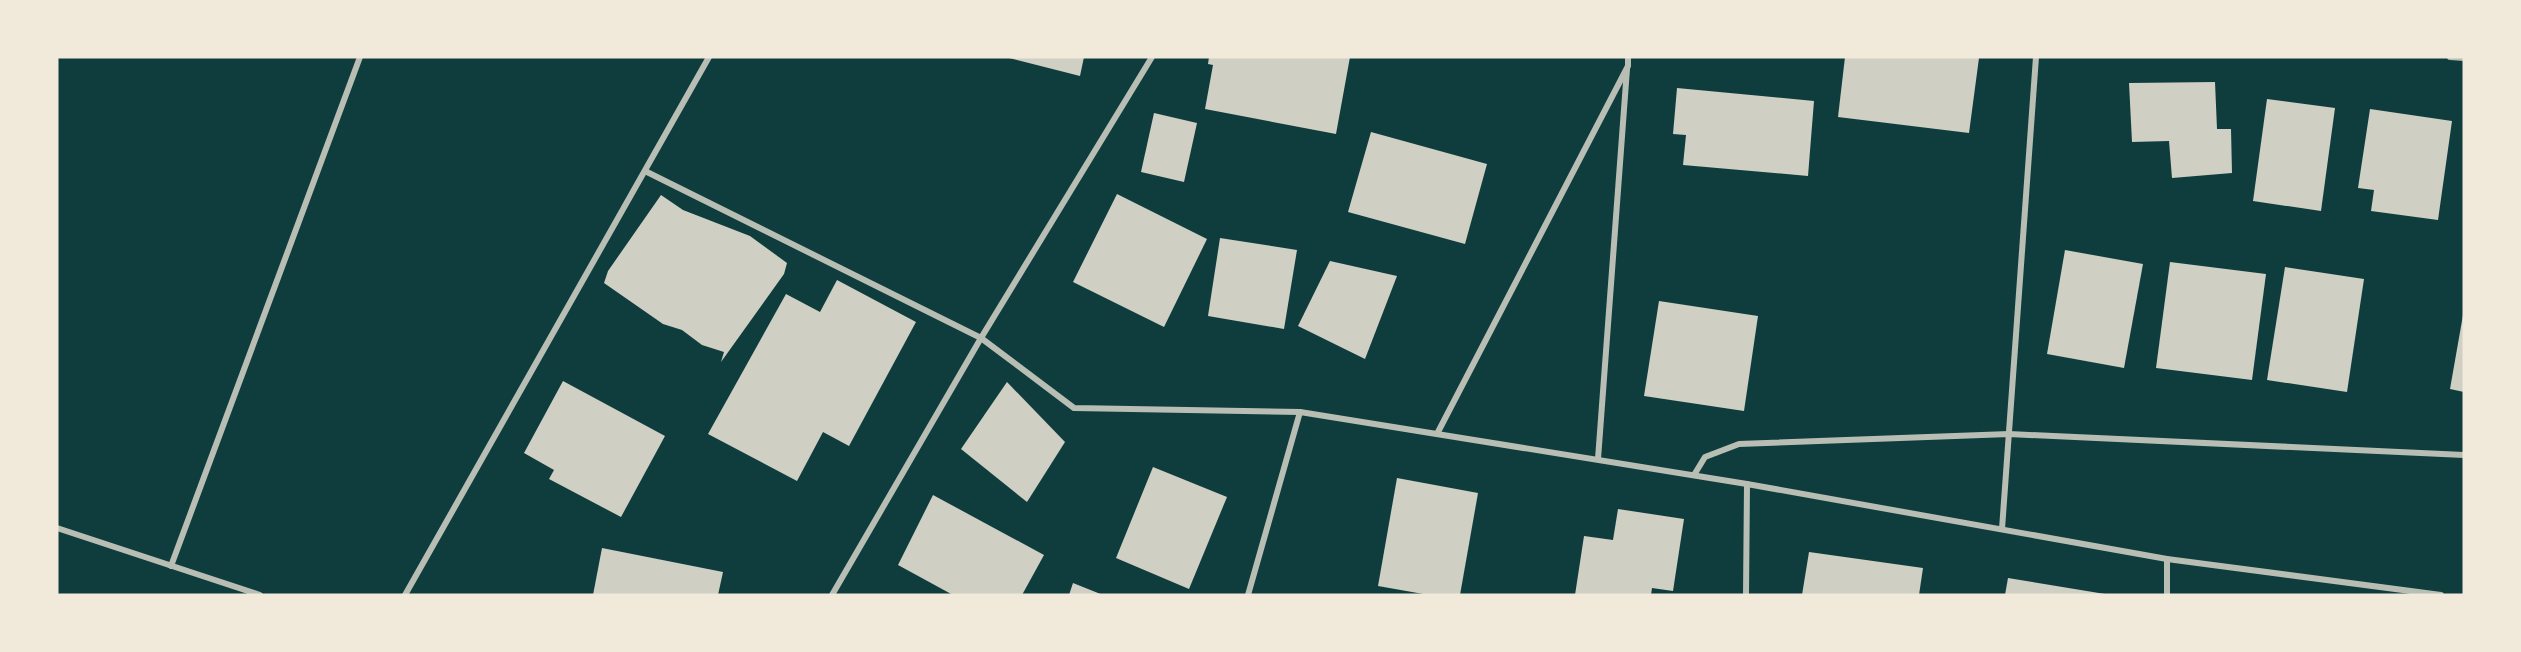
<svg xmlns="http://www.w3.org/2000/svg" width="2521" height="652" font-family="Cabin,sans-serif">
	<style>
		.building { fill: #cfcfc3 }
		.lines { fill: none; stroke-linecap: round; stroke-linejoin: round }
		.minor { stroke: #b8beb3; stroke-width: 6 }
	</style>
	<rect width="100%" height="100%" fill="#0f3d3e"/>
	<g class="building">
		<polygon points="1005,57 1084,57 1080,76"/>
		<polygon points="1209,57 1350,57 1336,134 1205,109 1213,65 1208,64"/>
		<polygon points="1845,57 1979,58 1969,133 1838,117"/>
		<polygon points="2215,82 2217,129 2231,129 2232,173 2172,178 2169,141 2132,142 2129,83"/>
		<polygon points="1677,88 1814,101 1808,176 1683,165 1686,135 1673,134"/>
		<polygon points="2267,99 2335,108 2321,211 2253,201"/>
		<polygon points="2370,109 2452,121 2438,220 2371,211 2374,190 2358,188"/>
		<polygon points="1154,113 1197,123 1184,182 1141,172"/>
		<polygon points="1371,132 1487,164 1465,244 1348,212"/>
		<polygon points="1117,194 1207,239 1164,327 1073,282"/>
		<polygon points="661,195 683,210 750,236 787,263 784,274 721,362 724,352 702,345 682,330 663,324 604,283 608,271"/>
		<polygon points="1220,238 1297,250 1284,329 1208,316"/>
		<polygon points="2065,250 2143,264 2124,368 2047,354"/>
		<polygon points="1330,261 1397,276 1365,359 1298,326"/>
		<polygon points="2170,262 2266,274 2252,380 2156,368"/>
		<polygon points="2285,267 2364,279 2347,392 2267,380"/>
		<polygon points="837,280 916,322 849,446 823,432 797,481 708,434 786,294 820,312"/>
		<polygon points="1659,301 1758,316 1744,411 1644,396"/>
		<polygon points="2463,315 2464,315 2464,392 2450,389"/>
		<polygon points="563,381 665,436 621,517 549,479 554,470 524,453"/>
		<polygon points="1007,382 1065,442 1027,502 961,449"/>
		<polygon points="1153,467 1227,497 1189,589 1116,558"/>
		<polygon points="1397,478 1478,493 1460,595 1429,595 1378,586"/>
		<polygon points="933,495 1044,555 1022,595 953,595 898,565"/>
		<polygon points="1618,509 1684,519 1673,591 1652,588 1651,595 1575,595 1584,536 1613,540"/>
		<polygon points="602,548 723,572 718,595 593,595"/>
		<polygon points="1809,552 1923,568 1919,595 1802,595"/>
		<polygon points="2008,578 2105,594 2105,595 2005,595"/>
		<polygon points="1073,583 1103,595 1069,595"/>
	</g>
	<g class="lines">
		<g class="minor">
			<polyline points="2450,57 2464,58"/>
			<polyline points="645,171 981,338 1074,408 1300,412 1747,484 2167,559 2441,595"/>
			<polyline points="1438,432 1628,66 1628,57"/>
			<polyline points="1598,459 1627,69"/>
			<polyline points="1694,475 1705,457 1739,444 2009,434 2464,455"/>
			<polyline points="57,528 260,595"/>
			<polyline points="2002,529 2036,57"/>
			<polyline points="171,566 360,57"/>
			<polyline points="405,595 709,57"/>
			<polyline points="832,595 981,338 1152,57"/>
			<polyline points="1248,595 1300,412"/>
			<polyline points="1746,595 1747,484"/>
			<polyline points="2167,595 2167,559"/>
		</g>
	</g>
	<rect width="2521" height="652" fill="none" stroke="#f1e9da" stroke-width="117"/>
</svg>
